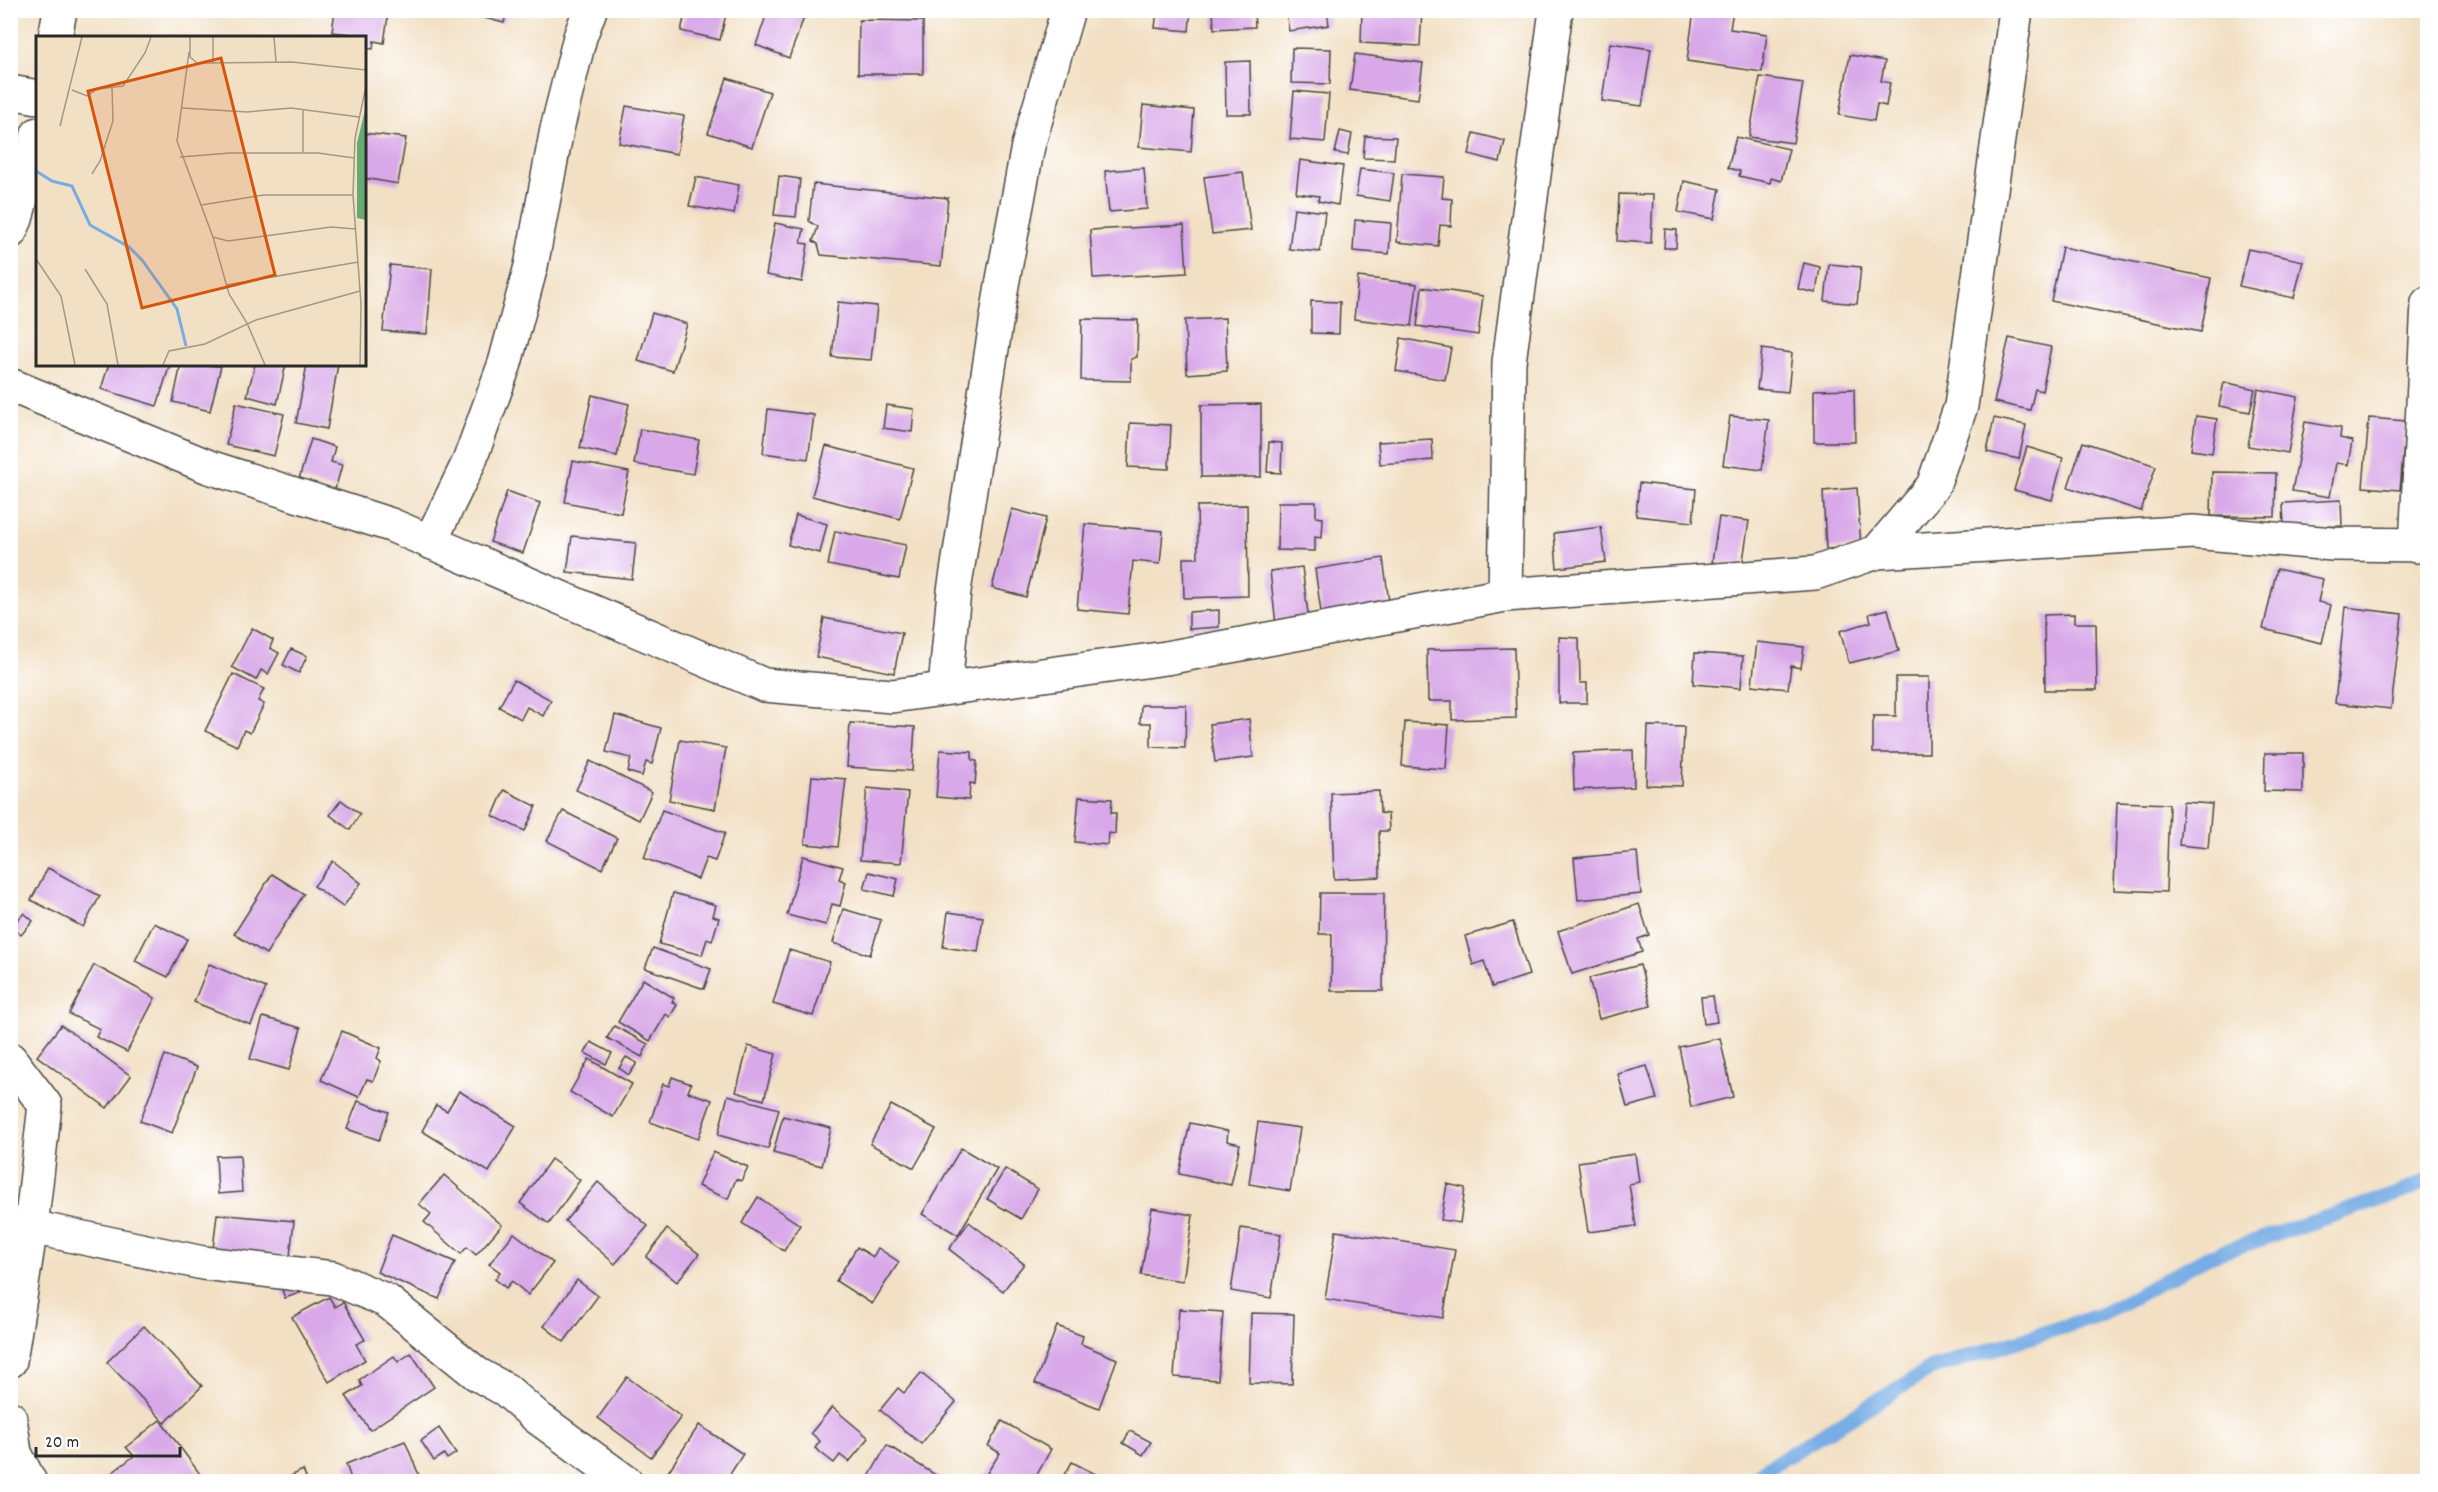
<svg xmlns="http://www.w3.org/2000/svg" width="2438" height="1492" font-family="Dekko,sans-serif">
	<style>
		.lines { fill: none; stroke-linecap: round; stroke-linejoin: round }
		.stream { stroke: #77ace5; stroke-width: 15 }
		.building { fill: #d8a8e8 }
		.minor-casing { stroke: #494642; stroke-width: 36 }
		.minor { stroke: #fff; stroke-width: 33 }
		.inset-river { fill: none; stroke: #77ace5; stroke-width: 3 }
		.inset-road { fill: none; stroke: #a29887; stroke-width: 1.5 }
		.view { fill: #d5540f; fill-opacity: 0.15; stroke: #d5540f; stroke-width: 3 }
		.inset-edge { fill: none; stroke: #2b2b2b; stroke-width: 3 }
	</style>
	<rect width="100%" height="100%" fill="#fff"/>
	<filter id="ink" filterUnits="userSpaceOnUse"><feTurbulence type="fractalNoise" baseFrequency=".0167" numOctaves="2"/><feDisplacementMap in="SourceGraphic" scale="12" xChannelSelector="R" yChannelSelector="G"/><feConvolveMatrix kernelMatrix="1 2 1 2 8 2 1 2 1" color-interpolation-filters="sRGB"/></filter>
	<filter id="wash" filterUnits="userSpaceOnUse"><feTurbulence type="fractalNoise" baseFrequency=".008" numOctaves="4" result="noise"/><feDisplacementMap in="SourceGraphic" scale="24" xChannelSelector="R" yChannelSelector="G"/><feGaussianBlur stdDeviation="1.35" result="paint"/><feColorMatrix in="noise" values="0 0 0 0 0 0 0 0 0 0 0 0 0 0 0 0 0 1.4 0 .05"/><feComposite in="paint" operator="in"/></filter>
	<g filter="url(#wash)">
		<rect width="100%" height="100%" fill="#f2e0c4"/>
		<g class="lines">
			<polyline class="stream" points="1753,1482 1764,1470 1932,1368 2101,1315 2207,1257 2400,1193 2428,1181"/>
		</g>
		<g id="blocks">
			<g class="building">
				<polygon points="335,10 388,16 384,43 374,41 373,49 364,48 364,38 351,38 351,34 332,32"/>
				<polygon points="454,10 507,10 504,23"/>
				<polygon points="686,10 727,10 720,40 681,31"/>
				<polygon points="768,10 806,12 789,58 756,45"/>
				<polygon points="1157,10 1191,10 1189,31 1155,28"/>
				<polygon points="1213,10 1254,10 1255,27 1214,29"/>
				<polygon points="1286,10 1327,10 1329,25 1289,31"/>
				<polygon points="1362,10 1422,10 1420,46 1361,43"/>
				<polygon points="1694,10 1733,10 1730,29 1767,34 1762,72 1687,61"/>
				<polygon points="1773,10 1790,10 1789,15"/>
				<polygon points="859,20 923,21 923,74 858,74"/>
				<polygon points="1610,43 1651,49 1642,106 1602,101"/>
				<polygon points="1292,48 1331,49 1330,84 1291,83"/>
				<polygon points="1355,54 1423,63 1418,99 1350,90"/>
				<polygon points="1850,55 1885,61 1881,81 1890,83 1886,106 1877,104 1874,121 1839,115"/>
				<polygon points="1250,61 1251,114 1226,114 1225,62"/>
				<polygon points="1760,77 1803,83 1793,143 1749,137"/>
				<polygon points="727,78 770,92 752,147 708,133"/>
				<polygon points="1294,91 1329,94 1325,142 1290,139"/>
				<polygon points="1143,105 1194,110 1191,152 1139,147"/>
				<polygon points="626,106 684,116 677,154 619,143"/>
				<polygon points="1340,131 1352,134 1348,155 1335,153"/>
				<polygon points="364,133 406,138 398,184 364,178"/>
				<polygon points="1474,133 1505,141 1500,162 1469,154"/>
				<polygon points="1365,136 1396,137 1394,159 1363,158"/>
				<polygon points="1736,137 1789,149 1781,181 1771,178 1770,183 1739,176 1740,171 1728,168"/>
				<polygon points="1300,160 1343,166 1338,205 1318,201 1319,196 1296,193"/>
				<polygon points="1144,168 1147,209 1109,212 1105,171"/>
				<polygon points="1360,169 1394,173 1390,201 1356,196"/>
				<polygon points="1243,172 1251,230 1212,234 1204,177"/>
				<polygon points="1402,174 1444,177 1442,198 1452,199 1451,226 1440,225 1438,246 1397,242"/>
				<polygon points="779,176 800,179 796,217 774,215"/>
				<polygon points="696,177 739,185 734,214 689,206"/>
				<polygon points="1684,181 1720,189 1714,219 1678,212"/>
				<polygon points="813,184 948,198 941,266 821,255 818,244 813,241 818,227 809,221"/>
				<polygon points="1619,194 1653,195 1651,243 1617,241"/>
				<polygon points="1294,208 1325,212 1320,252 1289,249"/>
				<polygon points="1355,220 1391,223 1389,254 1353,251"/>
				<polygon points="775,223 804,229 801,243 808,244 802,282 766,275"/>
				<polygon points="1184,225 1187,273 1093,278 1090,230"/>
				<polygon points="1665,229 1677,230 1676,248 1664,248"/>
				<polygon points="2062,247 2211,278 2201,332 2051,301"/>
				<polygon points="2248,249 2303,261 2294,298 2239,286"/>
				<polygon points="1804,263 1820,267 1816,293 1798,289"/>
				<polygon points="1829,264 1861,267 1857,304 1825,301"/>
				<polygon points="390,265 432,269 427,334 383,331"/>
				<polygon points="1358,277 1417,284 1412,326 1354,319"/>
				<polygon points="1422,287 1483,296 1478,335 1417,326"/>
				<polygon points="1311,301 1340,302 1339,334 1311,333"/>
				<polygon points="838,302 877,306 871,360 832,357"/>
				<polygon points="652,313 687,324 673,371 638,361"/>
				<polygon points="1225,318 1227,371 1187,374 1185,320"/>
				<polygon points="1082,319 1138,320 1137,357 1131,359 1131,381 1081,380"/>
				<polygon points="1401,338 1451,348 1445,380 1396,371"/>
				<polygon points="2009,338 2051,347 2042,391 2035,389 2030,410 1994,402"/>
				<polygon points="1762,349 1792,353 1788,392 1757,389"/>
				<polygon points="109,364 170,364 157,406 101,389"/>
				<polygon points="181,364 221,366 210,411 173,402"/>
				<polygon points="255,364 286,364 277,404 247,396"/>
				<polygon points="307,364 338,364 327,429 296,423"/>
				<polygon points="2224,382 2255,389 2250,412 2219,406"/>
				<polygon points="1854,389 1855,442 1814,442 1814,390"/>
				<polygon points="2258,389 2298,397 2288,453 2248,446"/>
				<polygon points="592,395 629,404 617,456 580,448"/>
				<polygon points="236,403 284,414 274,456 226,445"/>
				<polygon points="1261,404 1261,477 1201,477 1201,405"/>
				<polygon points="886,405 914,409 912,432 883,428"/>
				<polygon points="768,409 814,415 808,459 763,453"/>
				<polygon points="1730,416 1769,420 1762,470 1723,465"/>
				<polygon points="2196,416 2217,419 2212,453 2191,450"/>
				<polygon points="1994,418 2026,425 2019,459 1987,452"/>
				<polygon points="2369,418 2406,421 2400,490 2363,487"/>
				<polygon points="2305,422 2341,428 2340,438 2352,441 2348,465 2336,463 2330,497 2292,491"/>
				<polygon points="1130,423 1171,425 1169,469 1128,467"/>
				<polygon points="640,429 699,440 693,474 634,464"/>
				<polygon points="311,439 335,447 331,462 342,465 335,490 299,479"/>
				<polygon points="1432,439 1433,460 1380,464 1378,442"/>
				<polygon points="1269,442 1282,443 1281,473 1267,472"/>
				<polygon points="2083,442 2156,466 2141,511 2068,487"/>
				<polygon points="826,446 913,468 900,519 812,496"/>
				<polygon points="2027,447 2063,458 2052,500 2014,490"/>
				<polygon points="573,461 629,472 621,513 565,502"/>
				<polygon points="2212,472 2276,473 2275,517 2211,516"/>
				<polygon points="1639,483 1696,489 1693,522 1636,516"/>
				<polygon points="1857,488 1861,547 1826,549 1823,491"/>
				<polygon points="507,491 540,503 523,553 490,542"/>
				<polygon points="2341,500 2342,526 2284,528 2283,503"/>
				<polygon points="1278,502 1316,502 1316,517 1323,518 1322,538 1315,537 1315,551 1277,550"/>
				<polygon points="1247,505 1248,596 1184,598 1183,558 1198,558 1197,506"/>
				<polygon points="1012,509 1046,518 1026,597 992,588"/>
				<polygon points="796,515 827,524 820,553 788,545"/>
				<polygon points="1719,517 1749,521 1742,567 1712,562"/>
				<polygon points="1085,524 1163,531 1160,564 1133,561 1128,614 1077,609"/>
				<polygon points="1601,527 1606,562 1557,568 1554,533"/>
				<polygon points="835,531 906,545 899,579 828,565"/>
				<polygon points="572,536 636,543 632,579 567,572"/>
				<polygon points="1383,558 1390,609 1322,619 1315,569"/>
				<polygon points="1302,567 1309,621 1276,625 1270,571"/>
				<polygon points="2277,569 2323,579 2318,602 2331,605 2322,643 2263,629"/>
				<polygon points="2345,607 2402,614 2391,709 2335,703"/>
				<polygon points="1888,609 1899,651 1849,663 1840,631 1871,622 1869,614"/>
				<polygon points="1219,610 1219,627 1189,629 1189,612"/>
				<polygon points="2074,614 2074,623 2096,623 2097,690 2045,690 2044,615"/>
				<polygon points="824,618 902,633 894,673 816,657"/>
				<polygon points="252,628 273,640 270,648 279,653 268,674 261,670 256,680 232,667"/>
				<polygon points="1559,637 1579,638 1580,683 1587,683 1587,703 1559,703"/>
				<polygon points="1757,642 1804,647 1801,668 1791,666 1788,689 1752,685"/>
				<polygon points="1514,648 1516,718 1452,720 1452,701 1428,701 1427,650"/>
				<polygon points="291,649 307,656 299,673 283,665"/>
				<polygon points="1695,653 1743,656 1741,688 1693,684"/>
				<polygon points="233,674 264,689 258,701 264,704 250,733 244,730 237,746 205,731"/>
				<polygon points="1896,677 1929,677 1929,753 1873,753 1873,716 1896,716"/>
				<polygon points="514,680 551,700 543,716 527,707 521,719 499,707"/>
				<polygon points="1141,705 1186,705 1185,748 1151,747 1151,723 1140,723"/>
				<polygon points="615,715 661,728 652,764 646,762 642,776 628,772 631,758 606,752"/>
				<polygon points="1249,719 1253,757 1215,762 1210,724"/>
				<polygon points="1405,722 1449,725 1446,769 1402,766"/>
				<polygon points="850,723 915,727 912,771 847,767"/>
				<polygon points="1648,726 1684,727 1682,786 1646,785"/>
				<polygon points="680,740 726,748 715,809 669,800"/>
				<polygon points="940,750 972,752 972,760 977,761 975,784 970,783 969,800 936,797"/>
				<polygon points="1633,750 1634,787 1574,790 1573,753"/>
				<polygon points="2265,753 2303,753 2303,792 2264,791"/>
				<polygon points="590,761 652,792 639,820 576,790"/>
				<polygon points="812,776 846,779 838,847 805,844"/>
				<polygon points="867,788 908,792 901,863 860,860"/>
				<polygon points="504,790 536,806 525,831 493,816"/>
				<polygon points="1379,791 1380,813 1388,814 1389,831 1379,831 1380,877 1334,879 1331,793"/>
				<polygon points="1079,797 1112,799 1111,813 1116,813 1115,834 1109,833 1108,845 1075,842"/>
				<polygon points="341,800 360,814 350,830 330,815"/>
				<polygon points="2117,802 2169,804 2166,892 2114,890"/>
				<polygon points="2183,802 2212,804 2208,848 2179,845"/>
				<polygon points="662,810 725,833 715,861 706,858 698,879 644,858"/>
				<polygon points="563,811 617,838 602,869 547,841"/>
				<polygon points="1637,852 1641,894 1578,900 1574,858"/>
				<polygon points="803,856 843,867 839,879 846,882 840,906 832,904 826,925 787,915"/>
				<polygon points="333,861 361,883 343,907 314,886"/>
				<polygon points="48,868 100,896 83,927 31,900"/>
				<polygon points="869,872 898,879 894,896 864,889"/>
				<polygon points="272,874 304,894 266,954 234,934"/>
				<polygon points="673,893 716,905 713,916 719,918 712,941 707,939 702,955 659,944"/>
				<polygon points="1320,893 1384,893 1383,991 1331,991 1332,934 1319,934"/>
				<polygon points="1639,904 1649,935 1638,939 1642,952 1572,974 1558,931"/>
				<polygon points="843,909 881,920 870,955 833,943"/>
				<polygon points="948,912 983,917 978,952 943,947"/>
				<polygon points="24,913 33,921 21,935 11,927"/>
				<polygon points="1513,922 1529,975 1492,987 1484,961 1473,965 1465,936"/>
				<polygon points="154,923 187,939 168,977 135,961"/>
				<polygon points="653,948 711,969 704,989 645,968"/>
				<polygon points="789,950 830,962 813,1016 773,1004"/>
				<polygon points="209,964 266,988 251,1025 194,1002"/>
				<polygon points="94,965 155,998 127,1052 96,1037 100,1029 69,1014"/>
				<polygon points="1640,965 1651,1006 1599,1019 1589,978"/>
				<polygon points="643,979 674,998 672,1002 677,1005 670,1017 666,1014 650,1041 618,1022"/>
				<polygon points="1713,996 1717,1022 1704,1024 1701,997"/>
				<polygon points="263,1017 301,1028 289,1070 250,1059"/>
				<polygon points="61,1025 131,1076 107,1108 37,1056"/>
				<polygon points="614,1026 648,1044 642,1057 607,1038"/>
				<polygon points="342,1031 381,1048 377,1058 381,1061 373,1081 367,1079 359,1097 321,1080"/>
				<polygon points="1720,1038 1733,1097 1691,1107 1679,1047"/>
				<polygon points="591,1042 612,1053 606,1064 585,1053"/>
				<polygon points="748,1046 776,1054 764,1100 736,1092"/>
				<polygon points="165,1055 197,1067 172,1133 140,1121"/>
				<polygon points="626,1057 637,1063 629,1075 619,1068"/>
				<polygon points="589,1059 632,1084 613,1117 570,1092"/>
				<polygon points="1647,1066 1657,1099 1627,1107 1618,1074"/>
				<polygon points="672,1077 691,1084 688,1092 712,1100 698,1139 650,1122 663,1084 669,1086"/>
				<polygon points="459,1091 516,1126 489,1172 422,1131 436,1105 447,1111"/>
				<polygon points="728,1095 779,1109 768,1149 718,1135"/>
				<polygon points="358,1101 389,1112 379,1140 347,1129"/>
				<polygon points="891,1105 936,1129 914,1168 870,1144"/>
				<polygon points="783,1116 831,1128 822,1166 773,1153"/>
				<polygon points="1258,1122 1300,1128 1290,1191 1249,1184"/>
				<polygon points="1190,1123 1228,1131 1227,1141 1240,1144 1231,1185 1179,1174"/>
				<polygon points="961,1148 997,1169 958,1235 922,1214"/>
				<polygon points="713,1152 748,1167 741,1181 736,1179 728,1199 698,1186"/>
				<polygon points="1635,1154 1639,1182 1629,1184 1636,1226 1588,1232 1578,1162"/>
				<polygon points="240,1155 242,1192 218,1194 216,1156"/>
				<polygon points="551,1159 580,1180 549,1224 520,1203"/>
				<polygon points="1005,1169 1038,1189 1021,1219 987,1199"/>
				<polygon points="444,1175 502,1225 476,1255 467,1247 461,1254 424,1222 431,1214 419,1204"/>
				<polygon points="598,1182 648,1226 615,1264 565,1221"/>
				<polygon points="1447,1184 1465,1188 1460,1223 1441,1220"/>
				<polygon points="758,1197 800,1225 784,1251 742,1223"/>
				<polygon points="1152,1208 1193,1215 1183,1281 1141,1275"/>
				<polygon points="217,1214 294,1221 290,1256 213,1249"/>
				<polygon points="969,1222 1024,1264 1003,1291 949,1249"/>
				<polygon points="1241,1228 1281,1234 1271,1298 1231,1291"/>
				<polygon points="667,1229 699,1254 677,1282 646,1257"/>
				<polygon points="1336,1231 1455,1250 1443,1318 1325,1299"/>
				<polygon points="514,1233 553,1263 528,1295 512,1281 506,1288 495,1279 500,1272 489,1264"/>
				<polygon points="392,1235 455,1262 439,1299 377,1272"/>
				<polygon points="857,1247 873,1257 878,1248 899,1262 872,1304 836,1281"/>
				<polygon points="577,1280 598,1296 564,1342 544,1326"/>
				<polygon points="305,1281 308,1290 285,1298 282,1290"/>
				<polygon points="329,1297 335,1307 343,1302 365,1340 356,1344 365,1360 329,1382 292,1317"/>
				<polygon points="1179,1309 1223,1312 1218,1380 1174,1377"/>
				<polygon points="1251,1313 1294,1314 1292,1384 1249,1383"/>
				<polygon points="144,1326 202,1386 165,1423 107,1362"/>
				<polygon points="1057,1326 1083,1336 1081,1344 1117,1359 1099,1408 1035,1383"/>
				<polygon points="411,1353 434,1387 370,1430 346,1396 362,1386 359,1380 394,1356 398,1362"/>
				<polygon points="921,1373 956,1402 921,1444 880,1410 898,1388 904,1393"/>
				<polygon points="627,1377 681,1417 651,1457 598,1418"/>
				<polygon points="832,1407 869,1438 849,1462 840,1455 834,1463 815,1448 820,1441 811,1433"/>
				<polygon points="160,1420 200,1474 190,1482 100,1482 134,1456 126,1447"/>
				<polygon points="1002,1421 1051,1449 1033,1482 994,1482 985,1476 1000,1453 988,1446"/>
				<polygon points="699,1425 743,1454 725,1482 683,1482 668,1472"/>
				<polygon points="439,1428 456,1453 447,1459 444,1454 434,1461 421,1441"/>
				<polygon points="1130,1431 1151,1442 1143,1455 1123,1443"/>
				<polygon points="405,1441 421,1480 352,1482 346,1464"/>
				<polygon points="887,1445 939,1477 937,1482 866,1482"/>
				<polygon points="1072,1462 1103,1478 1101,1482 1061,1482"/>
				<polygon points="303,1470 308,1482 278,1482"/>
			</g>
		</g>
	</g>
	<g filter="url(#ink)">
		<use href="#blocks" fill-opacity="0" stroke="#494642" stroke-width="1.5"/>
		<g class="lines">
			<defs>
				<g id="minor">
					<polyline points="55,38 60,10"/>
					<polyline points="10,92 38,97"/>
					<polyline points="10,232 16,219 38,134"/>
					<polyline points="10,385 209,467 391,525 764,685 892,696 1166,658 1505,595 1815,573 1877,552 1933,486 1961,406 2016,10"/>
					<polyline points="430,542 469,462 505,363 531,266 557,129 580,37 590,10"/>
					<polyline points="2416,546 2428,303"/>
					<polyline points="1877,552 2193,532 2333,544 2428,545"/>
					<polyline points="1505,595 1509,362 1556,10"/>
					<polyline points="945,688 954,591 1002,285 1028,146 1068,10"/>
					<polyline points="10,1059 45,1105 31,1227 10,1361"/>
					<polyline points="31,1227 203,1263 333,1278 387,1301 477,1374 506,1390 538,1418 626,1482"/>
					<polyline points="10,1418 15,1453 30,1482"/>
				</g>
			</defs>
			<use href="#minor" class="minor-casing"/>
			<use href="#minor" class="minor"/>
		</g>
	</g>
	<g transform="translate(36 36)">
		<rect width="330" height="330" fill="#f2e0c4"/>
		<path d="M330,70V184L321,182V107Z" fill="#64ab72"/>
		<path class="inset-river" d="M0,135L16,145L36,150L54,189L93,211L106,224L141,273L150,310"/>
		<path class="inset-road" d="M154,1V21L161,27L256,26L330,34M238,1L240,26M153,16L141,105L177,201L192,205L295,191L320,193M177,28V1M36,54L51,60L61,53L87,50L109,17L115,1M146,72L211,76L255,72L323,81M267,73V117M24,90L46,1M144,121L194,117H282L318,122M56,138L64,125L77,85L76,52M165,169L228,159H317M177,201L193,258L211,287L229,329M0,223L25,260L39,329M49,233L71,268L82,329M190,249L322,226M127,329L133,315L169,308L220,284L324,255M324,329L325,268L317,159L319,102L330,50"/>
		<path class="view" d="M185,22L239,239L106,272L52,55Z"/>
		<rect width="330" height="330" class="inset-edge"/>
	</g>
	<rect width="2438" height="1492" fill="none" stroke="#fff" stroke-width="36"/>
	<path d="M36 1447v9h144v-9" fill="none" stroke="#2b2b2b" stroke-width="3"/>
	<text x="45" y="1447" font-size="18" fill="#2b2b2b" stroke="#ffffff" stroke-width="4.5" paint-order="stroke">20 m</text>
</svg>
